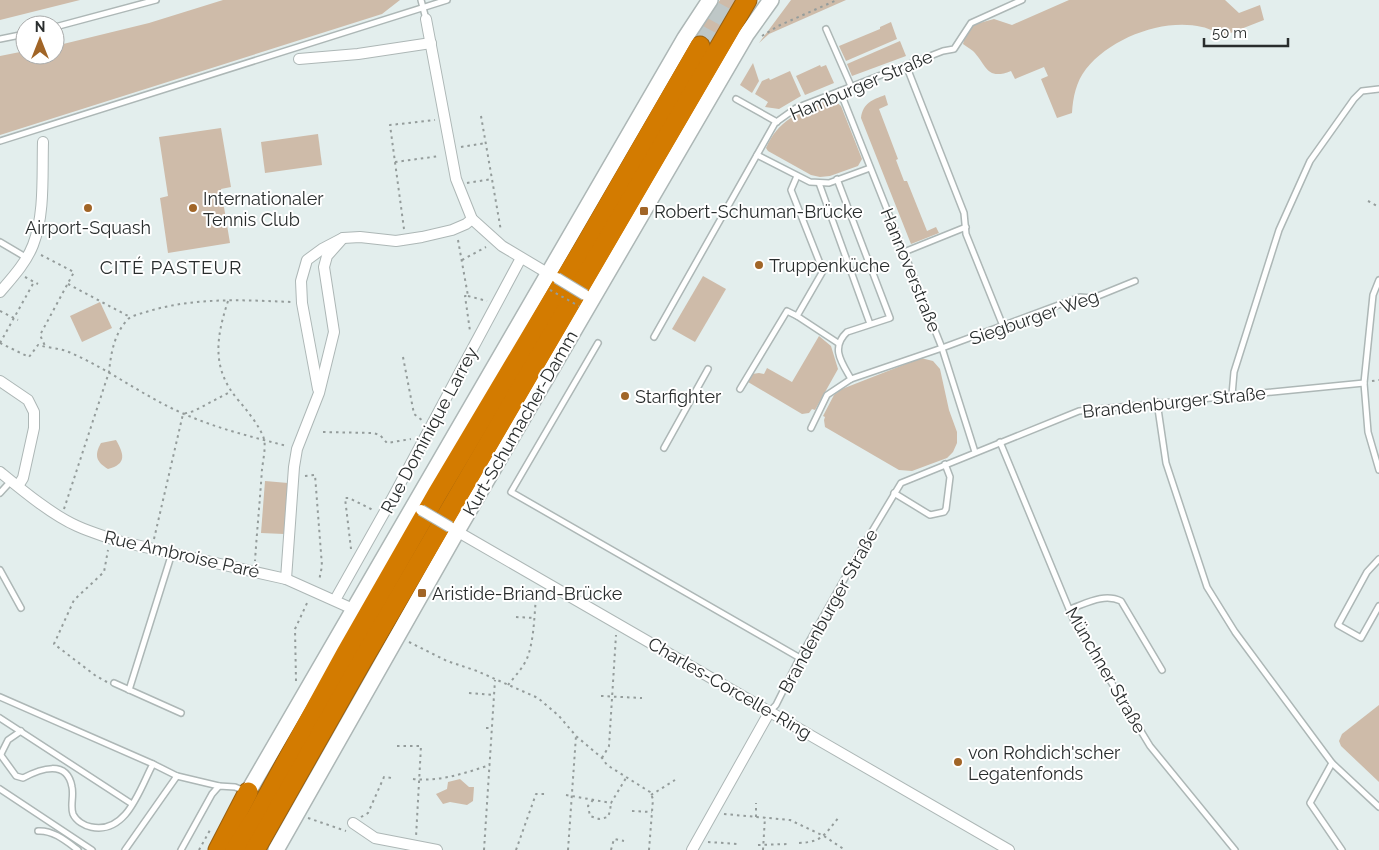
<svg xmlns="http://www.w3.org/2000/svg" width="1379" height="850" font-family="Raleway,sans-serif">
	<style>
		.green { fill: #cebba9 }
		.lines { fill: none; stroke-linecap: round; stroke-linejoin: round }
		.motorway-tunnel { stroke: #bec7c7; stroke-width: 19; stroke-dasharray: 19 9; stroke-linecap: butt }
		.service-casing { stroke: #adb7b6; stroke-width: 8 }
		.minor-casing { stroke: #adb7b6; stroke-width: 12 }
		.secondary-casing { stroke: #adb7b6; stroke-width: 18 }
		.motorway-casing { stroke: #986010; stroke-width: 21 }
		.path { stroke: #949c9b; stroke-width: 2; stroke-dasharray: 2.5 4; stroke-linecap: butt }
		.service { stroke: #fff; stroke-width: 5 }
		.minor { stroke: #fff; stroke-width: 10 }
		.secondary { stroke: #fff; stroke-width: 15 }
		.motorway { stroke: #d37b00; stroke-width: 19 }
		.minor-bridge-casing { stroke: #adb7b6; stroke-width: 12; stroke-linecap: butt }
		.path-bridge { stroke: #949c9b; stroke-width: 2; stroke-dasharray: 2.5 4; stroke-linecap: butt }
		.minor-bridge { stroke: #fff; stroke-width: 10 }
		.poi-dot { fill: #a16527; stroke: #fff; stroke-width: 2 }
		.labels { text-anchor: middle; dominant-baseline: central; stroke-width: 4; stroke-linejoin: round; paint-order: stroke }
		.street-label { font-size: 18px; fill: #292d2d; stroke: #fff }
		.poi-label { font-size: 18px; fill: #292d2d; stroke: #fff; text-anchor: start }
		.neighbourhood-label { font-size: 19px; letter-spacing: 1px; fill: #292d2d; stroke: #fff }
	</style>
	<rect width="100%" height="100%" fill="#e3eeed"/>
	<g class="green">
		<polygon points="0,0 80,0 0,20"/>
		<polygon points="223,0 400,0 382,14 0,135 0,56 25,51 25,55 55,55 55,46 149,23"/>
		<polygon points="720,0 736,0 709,49 693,41"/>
		<polygon points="791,0 846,0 769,34 759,43"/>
		<path d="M1069,0H1225L1239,13L1260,5L1264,20L1223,36C1216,33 1209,28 1202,27C1163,18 1111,38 1086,69C1076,82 1073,97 1072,113L1057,118L1041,79L1048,76L1044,67L1015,79L1011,71C986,81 987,65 973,51C970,49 966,46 963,44L965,36L972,25L994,19L1012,25Z"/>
		<polygon points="891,22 897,39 846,61 839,46 880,29 880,27"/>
		<polygon points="900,41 906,56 852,76 847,64"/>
		<polygon points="753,63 759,81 752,93 740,85"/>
		<polygon points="820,65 821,67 826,65 834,83 805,95 796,76"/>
		<polygon points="790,71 801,96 779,109 765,107 768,102 755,94 762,81 769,78 770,80"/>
		<path d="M885,95L888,105L879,109L898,159L896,160L904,181H907L927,231L936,227L939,233L911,244L861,118C863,103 872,100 885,95Z"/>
		<path d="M825,101H835L841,106L862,159L858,166L830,176L820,177L811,175L768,151L766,148C777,121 800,111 825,101Z"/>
		<polygon points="221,128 231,187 221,189 230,243 168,253 160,198 168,196 159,137"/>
		<polygon points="318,134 322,165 265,173 261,142"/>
		<polygon points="703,276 726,289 695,342 672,329"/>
		<polygon points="100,302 112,328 82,342 70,316"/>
		<polygon points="819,336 831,346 838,369 815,410 812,409 809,413 802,414 748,382 752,374 759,373 764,374 767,368 792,382"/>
		<polygon points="921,358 933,361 940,369 949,410 957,432 957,443 953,452 947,458 912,471 899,470 825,427 824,420 825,417 823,416 834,395 842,389"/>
		<path d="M116,440C124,454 127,464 108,469C96,462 94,455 101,443Z"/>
		<polygon points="265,481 288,483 284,534 261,533"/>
		<polygon points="1379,705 1379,782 1341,746 1339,741 1342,734"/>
		<polygon points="460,779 469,787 474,787 473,801 467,805 450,802 443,804 436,794 447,789 448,782"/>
	</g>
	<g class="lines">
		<polyline class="motorway-tunnel" points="700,46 725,0"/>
		<defs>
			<g id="service">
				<polyline points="421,0 426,19"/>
				<polyline points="55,27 156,0"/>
				<polyline points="826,29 851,86"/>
				<polyline points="0,39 25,34"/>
				<polyline points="906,65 964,213 966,234 1003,326"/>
				<polyline points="840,91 942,348 975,452"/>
				<polyline points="736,99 777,122"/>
				<polyline points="0,141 447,0"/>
				<polyline points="757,155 810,182 829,183 870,168"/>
				<polyline points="797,176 791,190 823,271 797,316 838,343"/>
				<path d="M837,179L890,318L847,332C830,348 842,363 851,379"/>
				<polyline points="819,183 870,324"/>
				<polyline points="0,242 27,258"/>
				<polyline points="904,252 966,227"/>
				<polyline points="1379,280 1373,295 1364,383 1368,432 1379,470"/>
				<polyline points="654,337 775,123 796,108 943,51 954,49 971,23 1022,0"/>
				<polyline points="598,343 511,492 800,658"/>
				<polyline points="740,389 787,311 797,316"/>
				<polyline points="1232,395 1234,372 1279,230 1310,161 1354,99 1362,91 1379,89"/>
				<polyline points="1157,402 1166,463 1207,587 1235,632 1332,763 1379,807"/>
				<polyline points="811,428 827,395 851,379 942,348 1080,297 1093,298 1135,281"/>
				<polyline points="1000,442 1074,621 1150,746 1235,850"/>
				<polyline points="664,448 708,369"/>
				<polyline points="0,493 11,481"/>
				<polyline points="894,493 930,515 944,512 946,509 950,477 945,464"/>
				<polyline points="1379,559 1367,572 1338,625 1361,638 1379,606"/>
				<polyline points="0,570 21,608"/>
				<path d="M1070,609C1087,603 1104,593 1121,601L1162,670"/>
				<polyline points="114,683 181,713"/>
				<polyline points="129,690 172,553"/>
				<path d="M0,697L153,764C140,788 127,835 91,827C85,826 76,821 73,814C70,806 74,796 72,787C67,759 40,769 23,778L16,776L0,754"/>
				<polyline points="770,711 776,705 797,663 859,553 901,483 1079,411 1364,383"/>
				<polyline points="0,718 132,804"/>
				<polyline points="1,754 8,740 21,731"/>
				<polyline points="1332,763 1310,803 1342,850"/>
				<polyline points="177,776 219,786"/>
				<polyline points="0,789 92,850"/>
				<path d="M38,831C53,830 66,841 78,850"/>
				<polyline points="125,850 177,776 153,764"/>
				<polyline points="181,850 212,794 219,786 235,787 245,791"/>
			</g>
			<g id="minor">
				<polyline points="426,19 456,179 472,219 502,246 554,277"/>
				<polyline points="299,59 358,54 431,43"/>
				<path d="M0,292C12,278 26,263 33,245C45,214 42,175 43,142"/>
				<polyline points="0,381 28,400 34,412 34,428 23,478 18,486"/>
				<polyline points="318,389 302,303 301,281 307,260 322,249 343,238 360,237 396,241 422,237 452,230 466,224 472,219"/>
				<path d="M0,472C22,490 52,515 77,526C90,532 104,536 118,541L286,579L353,609"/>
				<polyline points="453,529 1009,850"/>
				<polyline points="286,579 294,467 297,449 319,393 334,332 324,267 327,256 343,238"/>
				<polyline points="335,600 393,497 521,258"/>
				<polyline points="353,823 375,838 437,850"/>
				<polyline points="692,850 770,711"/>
			</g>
			<g id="secondary">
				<polyline points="248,792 685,38 710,0"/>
				<polyline points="276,850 457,531 746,35 771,0"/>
			</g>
			<g id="motorway">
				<polyline points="218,850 248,792"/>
				<polyline points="235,850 255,819 346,653 437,494 584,247 700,46"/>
				<polyline points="255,850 362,661 747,0"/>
			</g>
		</defs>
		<use href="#service" class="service-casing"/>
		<use href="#minor" class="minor-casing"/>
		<use href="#secondary" class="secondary-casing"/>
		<use href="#motorway" class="motorway-casing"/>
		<g class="path">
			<polyline points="762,36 778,26 837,0"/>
			<polyline points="481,116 501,231"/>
			<polyline points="461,147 486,143"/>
			<polyline points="395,162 440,156"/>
			<polyline points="467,183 492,179"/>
			<polyline points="1368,201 1379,207"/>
			<polyline points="404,229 390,125 435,120"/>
			<polyline points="458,240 468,296 465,296 470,331"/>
			<polyline points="41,255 74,272 40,335 46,348"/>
			<polyline points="462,260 486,247"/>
			<polyline points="25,277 38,284"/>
			<polyline points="68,284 130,317"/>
			<polyline points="468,296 487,301"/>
			<path d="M228,301C216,338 211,369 239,401C246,409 261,428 264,439C266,447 263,461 262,469C260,500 257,530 255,561"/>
			<polyline points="0,311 18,320"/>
			<path d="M0,343L29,357L38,345C48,348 61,348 71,353C110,370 143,396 182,413C215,428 252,437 287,446"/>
			<polyline points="0,343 34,282"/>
			<polyline points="403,357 414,414 423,421"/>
			<polyline points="1372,381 1379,380"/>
			<polyline points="323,432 373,433 380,435 387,443 411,439"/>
			<polyline points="305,476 315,475 322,566 319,581"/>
			<path d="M64,509L109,372C111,353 114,334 128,319C133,315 140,314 146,312C193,297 243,300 292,302"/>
			<polyline points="154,539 183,414 194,411 230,392"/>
			<polyline points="351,549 345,498 349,498 373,510"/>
			<polyline points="516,617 534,618"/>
			<polyline points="409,642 447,661 477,671 538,698 559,716 576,736 602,758 607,765 650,792 653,799 649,850"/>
			<polyline points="296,681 295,629 308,601"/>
			<polyline points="107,682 96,676 54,644 74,600 104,572 108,550"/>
			<path d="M508,685C515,676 524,667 528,656C535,635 534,611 537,589"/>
			<polyline points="469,693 494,695"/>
			<polyline points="601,696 642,698"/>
			<polyline points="486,728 492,728"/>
			<polyline points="397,746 421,746 416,837"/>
			<polyline points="602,758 609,746 616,635"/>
			<path d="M413,779C440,782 465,773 490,765"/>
			<polyline points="566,795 611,803 626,778"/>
			<polyline points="651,795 675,780"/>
			<polyline points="593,800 588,806 590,816 599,819 608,817 610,811 611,803"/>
			<polyline points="632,811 652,812"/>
			<polyline points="724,814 790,820 824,836 845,850"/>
			<polyline points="361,817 368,813 384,777 392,778"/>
			<polyline points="756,817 756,803"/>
			<polyline points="308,818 346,831"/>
			<polyline points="708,842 738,844"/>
			<path d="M799,843C823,842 825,834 839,817"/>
			<polyline points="758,845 788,844"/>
			<polyline points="199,850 210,830"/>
			<polyline points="484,850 495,680"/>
			<polyline points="516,850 536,794 546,794"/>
			<polyline points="568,850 576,736"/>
			<polyline points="611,850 614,839 624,841"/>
			<polyline points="763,850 765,817"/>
		</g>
		<use href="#service" class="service"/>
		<use href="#minor" class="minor"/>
		<use href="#secondary" class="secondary"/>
		<use href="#motorway" class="motorway"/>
		<defs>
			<g id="minor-bridge">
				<polyline points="557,278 585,295"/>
				<polyline points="421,510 450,527"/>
			</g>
		</defs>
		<use href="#minor-bridge" class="minor-bridge-casing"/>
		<polyline class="path-bridge" points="550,290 579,306"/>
		<use href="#minor-bridge" class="minor-bridge"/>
	</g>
	<g class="poi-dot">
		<circle cx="88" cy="208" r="5"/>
		<circle cx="193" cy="208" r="5"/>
		<rect x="639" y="206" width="10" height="10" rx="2.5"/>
		<circle cx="759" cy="265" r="5"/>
		<circle cx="625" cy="396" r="5"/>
		<rect x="417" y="588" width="10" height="10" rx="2.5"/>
		<circle cx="958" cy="762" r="5"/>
	</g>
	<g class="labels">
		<g class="street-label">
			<text transform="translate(861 85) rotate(-23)">Hamburger Straße</text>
			<text transform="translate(911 270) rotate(68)">Hannoverstraße</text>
			<text transform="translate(1034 317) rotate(-19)">Siegburger Weg</text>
			<text transform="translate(1174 402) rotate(-6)">Brandenburger Straße</text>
			<text transform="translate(520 423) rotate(-60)">Kurt-Schumacher-Damm</text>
			<text transform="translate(429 430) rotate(-62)">Rue Dominique Larrey</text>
			<text transform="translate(182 554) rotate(13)">Rue Ambroise Paré</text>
			<text transform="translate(828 611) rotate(-61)">Brandenburger Straße</text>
			<text transform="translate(1106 670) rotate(60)">Münchner Straße</text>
			<text transform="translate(730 688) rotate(30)">Charles-Corcelle-Ring</text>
		</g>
		<g class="poi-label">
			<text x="203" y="198">Internationaler<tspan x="203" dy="21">Tennis Club</tspan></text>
			<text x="654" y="211">Robert-Schuman-Brücke</text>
			<text x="88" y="227" text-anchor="middle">Airport-Squash</text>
			<text x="769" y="265">Truppenküche</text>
			<text x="635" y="396">Starfighter</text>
			<text x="432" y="593">Aristide-Briand-Brücke</text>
			<text x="968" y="752">von Rohdich'scher<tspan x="968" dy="21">Legatenfonds</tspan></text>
		</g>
		<g class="neighbourhood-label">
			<text x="171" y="267">CITÉ PASTEUR</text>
		</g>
	</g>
	<g transform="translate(40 40)"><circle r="24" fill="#ffffff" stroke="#a9abab"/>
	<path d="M0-4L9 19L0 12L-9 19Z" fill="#a16527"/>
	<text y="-8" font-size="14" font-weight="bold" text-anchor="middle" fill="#292d2d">N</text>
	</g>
	<path d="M1204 38v8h84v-8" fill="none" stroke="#292d2d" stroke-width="2.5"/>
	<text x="1212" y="38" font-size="15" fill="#292d2d" stroke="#ffffff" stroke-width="4" paint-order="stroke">50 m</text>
</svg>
